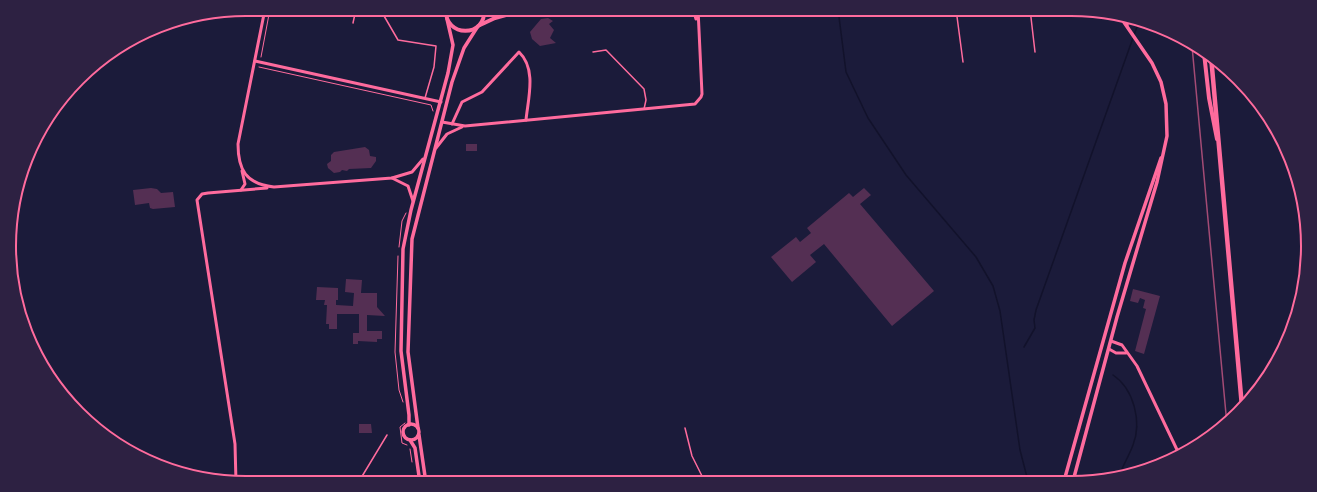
<svg xmlns="http://www.w3.org/2000/svg" width="1317" height="492" font-family="'Asap Condensed',sans-serif">
	<style>
		.lines { fill: none; stroke-linecap: round; stroke-linejoin: round }
		.stream { stroke: #12122b; stroke-width: 1.5 }
		.building { fill: #542f53 }
		.path { stroke: #ff6b9d; stroke-width: 1 }
		.service { stroke: #ff6b9d; stroke-width: 1.5 }
		.minor { stroke: #ff6b9d; stroke-width: 3 }
		.tertiary { stroke: #ff6b9d; stroke-width: 3.5 }
		.secondary { stroke: #ff6b9d; stroke-width: 4 }
		.primary { stroke: #ff6b9d; stroke-width: 4.5 }
		.rail { stroke: #a44b75; stroke-width: 1.5 }
		.rim { fill: none; stroke: #ff6b9d; stroke-width: 2 }
	</style>
	<rect width="100%" height="100%" fill="#1b1b3a"/>
	<g class="lines">
		<g class="stream">
			<polyline points="838,9 846,72 868,118 906,175 976,257 993,286 1000,311 1020,450 1028,481"/>
			<polyline points="1024,347 1035,328 1034,320 1036,310 1139,21"/>
			<path d="M1113,375C1134,389 1142,422 1133,445C1129,456 1123,465 1119,476"/>
		</g>
	</g>
	<g class="building">
		<polygon points="548,18 553,21 549,24 554,30 550,38 556,43 540,46 532,39 530,32 541,19"/>
		<rect x="466" y="144" width="11" height="7"/>
		<polygon points="365,147 369,150 370,156 376,157 376,161 371,168 349,169 347,171 342,170 340,172 334,173 328,168 327,164 331,161 331,155 334,152"/>
		<polygon points="151,188 157,189 161,193 173,192 175,207 153,209 150,208 149,203 135,205 133,190"/>
		<polygon points="864,188 871,195 860,204 934,291 892,326 824,244 810,255 816,262 792,282 771,257 796,237 800,242 811,233 807,228 849,193 853,197"/>
		<polygon points="346,279 362,280 361,293 377,293 377,307 385,316 367,315 367,331 382,331 382,339 377,339 377,342 358,341 358,344 353,344 353,333 359,333 359,314 337,314 337,329 329,329 329,324 326,324 327,305 324,305 325,300 316,300 317,287 338,288 338,300 336,300 336,305 353,306 354,293 345,292"/>
		<polygon points="1133,289 1160,296 1144,354 1135,351 1146,309 1143,308 1145,300 1140,298 1138,303 1130,301"/>
		<polygon points="359,424 371,424 372,433 359,433"/>
	</g>
	<g class="lines">
		<g class="path">
			<polyline points="261,57 270,9"/>
			<polyline points="259,67 431,105 433,111"/>
			<polyline points="399,247 402,221 406,213"/>
			<polyline points="398,256 395,352 399,390 403,402"/>
			<polyline points="405,423 400,427 402,443 407,445"/>
			<polyline points="410,449 412,462"/>
		</g>
		<g class="service">
			<polyline points="380,9 398,40 436,46 434,67 425,98"/>
			<polyline points="956,9 963,62"/>
			<polyline points="1030,9 1035,52"/>
			<polyline points="353,23 356,9"/>
			<polyline points="593,52 606,50 644,89 646,100 644,109"/>
			<polyline points="685,428 692,456 705,482"/>
			<polyline points="358,483 387,435"/>
		</g>
		<g class="minor">
			<path d="M265,9L238,144C238,170 246,184 274,187L392,178L412,172L423,159"/>
			<polyline points="693,9 696,19"/>
			<polyline points="255,61 441,102"/>
			<polyline points="442,122 465,126 695,104 701,97 702,94 698,9"/>
			<path d="M452,124L462,102L482,92L519,52C537,69 528,99 526,120"/>
			<polyline points="436,148 447,134 462,127"/>
			<polyline points="392,178 408,186 413,201"/>
			<polyline points="241,190 245,184 242,171"/>
			<polyline points="1111,341 1122,345 1137,366 1180,456"/>
			<polyline points="1109,349 1116,353 1126,353"/>
			<polyline points="236,482 235,444 197,200 202,194 208,193 267,188"/>
		</g>
		<g class="tertiary">
			<polyline points="1125,16 1127,25"/>
			<circle cx="411" cy="432" r="8"/>
			<polyline points="409,425 409,415 401,351 403,249 411,210 448,73 453,45 447,19"/>
			<polyline points="418,428 408,352 412,239 452,82 464,48 478,26"/>
			<polyline points="419,435 426,483"/>
			<polyline points="410,440 415,448 420,483"/>
			<polyline points="1064,481 1125,263 1161,158"/>
			<polyline points="1073,481 1117,317 1157,182 1167,136 1166,104 1161,82 1152,63 1119,15"/>
		</g>
		<g class="secondary">
			<path d="M446,9C444,38 487,38 484,9"/>
			<polyline points="480,25 495,18 529,9"/>
			<polyline points="1204,53 1209,98 1217,139"/>
		</g>
		<polyline class="primary" points="1211,56 1242,407"/>
		<polyline class="rail" points="1192,46 1227,425"/>
	</g>
	<path d="M0 0H1317V492H0ZM246 16H1071A230 230 0 0 1 1301 246V246A230 230 0 0 1 1071 476H246A230 230 0 0 1 16 246V246A230 230 0 0 1 246 16Z" fill="#2d2142" fill-rule="evenodd"/>
	<path class="rim" d="M246 16H1071A230 230 0 0 1 1301 246V246A230 230 0 0 1 1071 476H246A230 230 0 0 1 16 246V246A230 230 0 0 1 246 16Z"/>
</svg>
